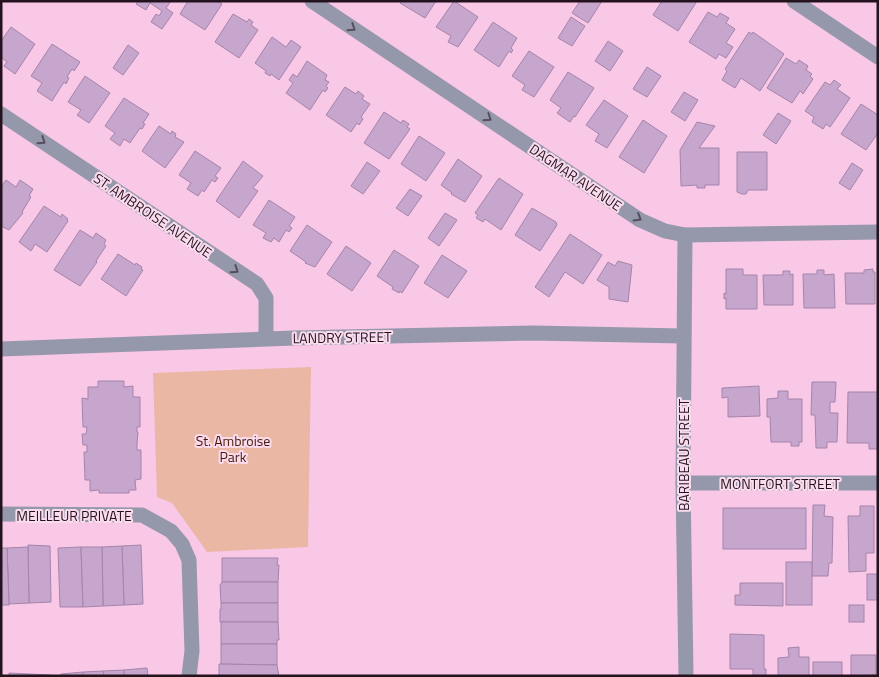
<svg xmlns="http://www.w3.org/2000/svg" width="879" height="677" font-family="'Titillium Web',sans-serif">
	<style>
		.green { fill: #eab7a4 }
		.building { fill: #c7a6cd; stroke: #a584ab }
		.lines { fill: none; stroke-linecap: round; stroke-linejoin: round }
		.minor { stroke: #9597ab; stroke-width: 15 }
		.oneway { stroke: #574e5d }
		.labels { text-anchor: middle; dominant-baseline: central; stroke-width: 4; stroke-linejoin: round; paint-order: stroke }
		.street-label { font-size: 14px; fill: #24131e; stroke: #fadcee }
		.park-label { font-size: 14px; fill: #481b08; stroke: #fadcee }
	</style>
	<rect width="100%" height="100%" fill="#f8c8e6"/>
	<polygon class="green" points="311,367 308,547 207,552 172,503 157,497 153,373"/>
	<g class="building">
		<polygon points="138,1 171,1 166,8 173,13 162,29 151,22 156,14 159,16 162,11 150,3 146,10 136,4"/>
		<polygon points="188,1 217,1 222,4 205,30 180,14"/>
		<polygon points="401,1 436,1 425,18 400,3"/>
		<polygon points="454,1 478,17 458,47 448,42 451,36 436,27"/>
		<polygon points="580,1 602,1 588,23 572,13"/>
		<polygon points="662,1 697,1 678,31 653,15"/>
		<polygon points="708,12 717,17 720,13 729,18 726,23 735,29 726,43 733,47 726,58 719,54 716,59 689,42"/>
		<polygon points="233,14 247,22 249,19 253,22 251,25 258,30 239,58 215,42"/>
		<polygon points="571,17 585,26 572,46 558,38"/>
		<polygon points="493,22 517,38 511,48 513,50 511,53 509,51 499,67 474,50"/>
		<polygon points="11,27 35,44 15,74 4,66 7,62 1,57 1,41"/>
		<polygon points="749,32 752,34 753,32 784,54 760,91 741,78 735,88 722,80 727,71 725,69"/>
		<polygon points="272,37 286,47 291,40 301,47 279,80 271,74 270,76 265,73 266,71 255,63"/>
		<polygon points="608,41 623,51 610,71 595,61"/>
		<polygon points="52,44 80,62 74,71 72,69 67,77 69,78 66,84 64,82 52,101 37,91 42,83 31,76"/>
		<polygon points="128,45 139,53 123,75 113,68"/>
		<polygon points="529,51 554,67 534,97 522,90 525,85 512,76"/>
		<polygon points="786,58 796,64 799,60 808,66 806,70 812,74 810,76 813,79 803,94 800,91 792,103 767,88"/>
		<polygon points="307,61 327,75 325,80 329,82 326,86 328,88 325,92 323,90 310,110 286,93 293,83 289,80 293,74 297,77"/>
		<polygon points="647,67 661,76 647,97 633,89"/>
		<polygon points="568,72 594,88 575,117 574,116 570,122 557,113 561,108 550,100"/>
		<polygon points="85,76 110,93 89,123 77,115 81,110 68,102"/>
		<polygon points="834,80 841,85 837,89 850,98 830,127 826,124 823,129 812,122 814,117 805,111 825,82 830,85"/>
		<polygon points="345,87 356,94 358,91 364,96 362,99 370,104 361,117 363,119 359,125 357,123 351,132 326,115"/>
		<polygon points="684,92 698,100 685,121 671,112"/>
		<polygon points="124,98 149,114 143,123 145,124 142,129 140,128 130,143 124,139 120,146 110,139 115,133 105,126"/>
		<polygon points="604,100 628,116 607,148 595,141 599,134 586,125"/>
		<polygon points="861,104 878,115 878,133 866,150 841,134"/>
		<polygon points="384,112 401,123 403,120 409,124 407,127 410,129 389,159 364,143"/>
		<polygon points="778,113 791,121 776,144 763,135"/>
		<polygon points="643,120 667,136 644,173 619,157"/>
		<polygon points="697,122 715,126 699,148 719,148 719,185 705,185 705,188 697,188 697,185 681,186 680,150"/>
		<polygon points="159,126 171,134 172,131 176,134 175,137 184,142 165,168 142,151"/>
		<polygon points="419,136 445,153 426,181 401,164"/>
		<polygon points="195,151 221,168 215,176 218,178 215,182 212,180 204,192 202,190 198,196 187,189 191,183 179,175"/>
		<polygon points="737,152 767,152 767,190 748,190 746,194 742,194 737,192"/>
		<polygon points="458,159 482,176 465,202 451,194 452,193 441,185"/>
		<polygon points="243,161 263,176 253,188 258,191 239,218 216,201"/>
		<polygon points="367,162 380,171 363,194 351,186"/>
		<polygon points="852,163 863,170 850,190 839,183"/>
		<polygon points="499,178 523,194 501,230 485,219 483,222 476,218 478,215 475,213"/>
		<polygon points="6,180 16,187 20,180 33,189 29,196 31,197 22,212 23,213 9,230 1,226 1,187"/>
		<polygon points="410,189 422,196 408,216 396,208"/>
		<polygon points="269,200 295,217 289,226 292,228 289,232 286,230 279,242 274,238 271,242 263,238 266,233 253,225"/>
		<polygon points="44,206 61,217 62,214 68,219 67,220 68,221 47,252 35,244 31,251 19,242"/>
		<polygon points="532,208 556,222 557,225 540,251 515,235"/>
		<polygon points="445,213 457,220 439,246 428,238"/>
		<polygon points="307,225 332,242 315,267 305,263 306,262 290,251"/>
		<polygon points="80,230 93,238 96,233 106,240 104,244 106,246 96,261 97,262 80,286 54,270"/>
		<polygon points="570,234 602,255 583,284 565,272 549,297 535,287"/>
		<polygon points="346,246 371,263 352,291 327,274"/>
		<polygon points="394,250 419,266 402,293 400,291 399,293 392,289 393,287 377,276"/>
		<polygon points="118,254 135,265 136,263 142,267 141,269 143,270 126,296 101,279"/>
		<polygon points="442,255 467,271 448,298 424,283"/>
		<polygon points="618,261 632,265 628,302 609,299 609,287 597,280 608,262 615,266"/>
		<polygon points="726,269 743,269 743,275 757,275 757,309 726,309 726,298 724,299 724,293 726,294"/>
		<polygon points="873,269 873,272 875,272 875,304 846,304 845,273 864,273 864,270"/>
		<polygon points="817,270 824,270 824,275 834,274 835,308 804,308 803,274 817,274"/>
		<polygon points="783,271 790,271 790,275 793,274 793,305 764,305 763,275 783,275"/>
		<polygon points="98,381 124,381 124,387 133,386 133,397 140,397 140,427 137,427 137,432 138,432 137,444 137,450 141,450 141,479 135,480 136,490 129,490 129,493 99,493 99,490 90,491 90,480 85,480 84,452 87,452 87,445 83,445 82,434 86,434 87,427 83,427 82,398 88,399 88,387 98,387"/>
		<polygon points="812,382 836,382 835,402 830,402 830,413 838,413 837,442 827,442 827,448 816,448 815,415 811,415"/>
		<polygon points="759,386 760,416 728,417 728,397 722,398 722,388"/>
		<polygon points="778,391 788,391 788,399 802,399 802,442 799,442 799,446 791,446 791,442 771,442 770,417 767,417 767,399 778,398"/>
		<polygon points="848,392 878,392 878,449 869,449 869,443 847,443"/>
		<polygon points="813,505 825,505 824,516 833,517 832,563 829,563 828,576 812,576"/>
		<polygon points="860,506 874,506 874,553 866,553 866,571 849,572 848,516 860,516"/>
		<rect x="723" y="508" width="83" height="41"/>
		<polygon points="28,545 50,546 51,602 29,603"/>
		<polygon points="141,545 143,604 124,605 122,546"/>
		<polygon points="122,546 124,605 103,606 102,547"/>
		<polygon points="28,547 29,603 9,604 7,548"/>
		<polygon points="81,547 83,607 60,607 58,548"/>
		<polygon points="81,547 102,547 103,606 83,607"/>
		<polygon points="1,548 7,548 9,605 1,605"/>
		<polygon points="222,558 278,558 277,565 279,565 278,582 222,582"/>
		<rect x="786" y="562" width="26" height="43"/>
		<rect x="867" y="574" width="11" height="26"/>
		<polygon points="222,582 278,582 278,603 221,603 220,585"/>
		<polygon points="740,583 783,583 783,606 735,605 735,595 740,595"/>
		<polygon points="221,603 278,603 278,622 220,622 220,609 221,609"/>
		<rect x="849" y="605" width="15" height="17"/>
		<polygon points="221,622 278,622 279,640 277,640 277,644 221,644"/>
		<polygon points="730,634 764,635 764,669 766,669 766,676 753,676 753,669 730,669"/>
		<polygon points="221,644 277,644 277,665 221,664"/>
		<polygon points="799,647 799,657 809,657 809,676 778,676 778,658 789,657 788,648"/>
		<polygon points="851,655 876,655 876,675 851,676"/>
		<rect x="813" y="662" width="29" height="14"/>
		<polygon points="219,664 277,665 279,676 219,676"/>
		<polygon points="147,668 148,676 124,676 124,670"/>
		<polygon points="124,670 124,676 104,676 103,671"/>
		<polygon points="103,671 104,676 83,676 83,672"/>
		<polygon points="83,672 83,676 61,676 61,674"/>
		<polygon points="9,673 29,674 29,676 9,676"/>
		<polygon points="29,674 51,675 51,676 29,676"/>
	</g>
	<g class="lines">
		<g class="minor">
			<polyline points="312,1 640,220 665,231 685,235 878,232"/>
			<polyline points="794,1 878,57"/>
			<polyline points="1,114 257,284 266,298 266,338"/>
			<polyline points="685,235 683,483 686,676"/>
			<polyline points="1,349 294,338 533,333 683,336"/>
			<polyline points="683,483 878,483"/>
			<polyline points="1,514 142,515 171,531 182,544 189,560 192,651 189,676"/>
		</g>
	</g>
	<defs><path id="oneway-chevron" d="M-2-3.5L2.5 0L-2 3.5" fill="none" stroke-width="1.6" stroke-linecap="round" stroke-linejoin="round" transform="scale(1.25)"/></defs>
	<g class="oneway">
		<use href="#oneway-chevron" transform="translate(352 28) rotate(34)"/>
		<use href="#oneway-chevron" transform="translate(488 118) rotate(34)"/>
		<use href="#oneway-chevron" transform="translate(42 141) rotate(34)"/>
		<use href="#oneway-chevron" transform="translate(638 218) rotate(31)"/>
		<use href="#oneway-chevron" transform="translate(235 270) rotate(34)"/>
	</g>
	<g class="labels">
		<g class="street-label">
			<text transform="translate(576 177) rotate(34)">DAGMAR AVENUE</text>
			<text transform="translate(153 215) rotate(34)">ST. AMBROISE AVENUE</text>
			<text transform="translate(342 337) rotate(-1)">LANDRY STREET</text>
			<text transform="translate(683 455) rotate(-90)">BARIBEAU STREET</text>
			<text x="780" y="483">MONTFORT STREET</text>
			<text x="74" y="515">MEILLEUR PRIVATE</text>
		</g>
		<g class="park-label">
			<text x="233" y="440">St. Ambroise<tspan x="233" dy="16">Park</tspan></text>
		</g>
	</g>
	<rect width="879" height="677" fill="none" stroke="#24131e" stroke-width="5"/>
</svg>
